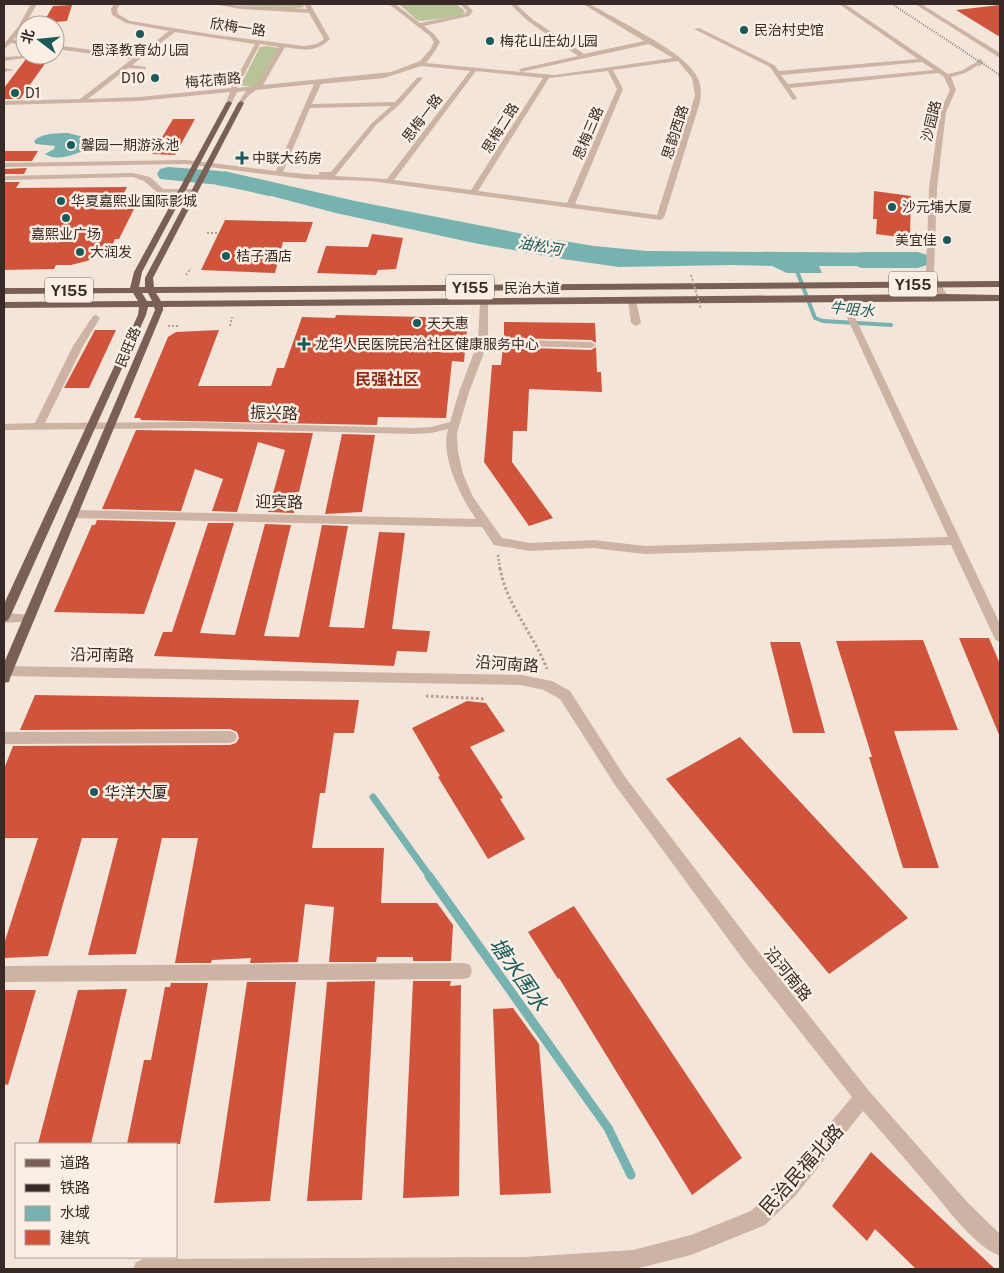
<svg xmlns="http://www.w3.org/2000/svg" width="1004" height="1273" font-family="'Public Sans','Noto Sans SC',sans-serif">
	<style>
		.green { fill: #b8c398 }
		.water { fill: #76b2b0 }
		.lines { fill: none; stroke-linecap: round; stroke-linejoin: round }
		.stream-far2 { stroke: #76b2b0; stroke-width: 4 }
		.stream-far1 { stroke: #76b2b0; stroke-width: 7 }
		.stream { stroke: #76b2b0; stroke-width: 9 }
		.river { fill: #76b2b0; fill-rule: evenodd }
		.building { fill: #cf543b }
		.minor-tunnel { stroke: #cdc0b5; stroke-width: 6; stroke-dasharray: 6 3; stroke-linecap: butt }
		.path-far2 { stroke: #b89d8e; stroke-width: 2; stroke-dasharray: 2 2; stroke-linecap: butt }
		.path-far1 { stroke: #b89d8e; stroke-width: 2.5; stroke-dasharray: 2 2; stroke-linecap: butt }
		.path { stroke: #b89d8e; stroke-width: 3; stroke-dasharray: 2.5 2.5; stroke-linecap: butt }
		.minor { fill: #ccb3a4; fill-rule: evenodd }
		.major { fill: #7a5f56; fill-rule: evenodd }
		.rail { stroke: #372a26; stroke-width: 2; stroke-dasharray: 0.5 2; stroke-linecap: butt }
		.path-bridge { stroke: #b89d8e; stroke-width: 2; stroke-dasharray: 2 2; stroke-linecap: butt }
		.poi-dot { fill: #195b5b; stroke: #fbefe5; stroke-width: 2 }
		.labels { text-anchor: middle; dominant-baseline: central; stroke-width: 5; stroke-linejoin: round; paint-order: stroke }
		.far-street-label { font-size: 14px; fill: #372a26; stroke: #fbefe5 }
		.far-poi-label { font-size: 14px; fill: #372a26; stroke: #fbefe5; text-anchor: start }
		.far-water-label { font-size: 15px; font-style: italic; fill: #195b5b; stroke: #fbefe5 }
		.shield { fill: #fbefe5; stroke: #72655f; stroke-width: 1 }
		.shield-label { font-size: 15px; font-weight: bold; fill: #372a26 }
		.far-quarter-label { font-size: 16px; font-weight: bold; fill: #8c2c19; stroke: #fbefe5 }
		.street-label { font-size: 16px; fill: #372a26; stroke: #fbefe5 }
		.poi-label { font-size: 16px; fill: #372a26; stroke: #fbefe5; text-anchor: start }
		.near-street-label { font-size: 19px; fill: #372a26; stroke: #fbefe5 }
		.near-water-label { font-size: 21px; font-style: italic; fill: #195b5b; stroke: #fbefe5 }
	</style>
	<rect width="100%" height="100%" fill="#f3e5d9"/>
	<g class="green">
		<polygon points="224,4 302,4 304,7 292,9"/>
		<polygon points="399,4 456,4 463,9 465,13 460,16 422,21 417,20"/>
		<polygon points="267,46 279,48 260,83 255,86 240,86 260,47"/>
	</g>
	<g class="water">
		<path d="M68,133L87,138L89,146C79,155 56,162 45,154L54,149L55,146L36,144L34,141C41,133 57,133 68,133Z"/>
		<polygon points="224,171 355,201 539,237 594,246 647,251 913,253 914,266 819,266 822,273 787,273 772,266 732,265 619,267 563,259 474,243 336,213 252,191 216,185"/>
	</g>
	<g class="lines">
		<polyline class="stream-far2" points="795,266 815,318 823,321 891,325"/>
		<polyline class="stream-far1" points="373,797 430,877"/>
		<polyline class="stream" points="429,876 608,1128 631,1175"/>
		<g class="river">
			<polygon points="168,167 220,171 277,184 280,189 277,194 269,196 220,185 160,179 157,174 160,169"/>
			<polygon points="862,252 918,252 927,255 931,260 927,265 918,268 862,268 853,265 849,260 853,255"/>
		</g>
	</g>
	<g class="building">
		<polygon points="72,5 67,21 43,23 53,6"/>
		<polygon points="1000,5 1000,37 956,10"/>
		<polygon points="29,55 51,55 20,99 4,99 4,88"/>
		<polygon points="173,119 195,119 175,155 152,154"/>
		<polygon points="4,151 38,151 32,161 4,161"/>
		<polygon points="27,168 24,174 4,174 4,169"/>
		<polygon points="4,182 20,182 16,188 127,187 123,195 141,195 119,239 115,239 111,248 101,255 87,261 71,265 56,265 54,269 4,270"/>
		<polygon points="874,191 911,196 910,233 899,232 899,237 876,234 877,219 873,219"/>
		<polygon points="225,220 313,222 306,242 283,242 275,273 201,270"/>
		<polygon points="372,234 403,238 396,269 378,270 376,275 317,273 326,246 368,247"/>
		<polygon points="336,315 468,318 464,362 452,361 446,418 378,417 377,425 140,420 141,418 134,418 168,337 176,332 219,330 198,386 271,386 277,368 284,368 302,317 335,318"/>
		<polygon points="504,322 595,323 596,343 591,340 504,338"/>
		<polygon points="95,330 116,330 89,388 64,388"/>
		<polygon points="503,347 591,350 596,347 597,372 601,372 602,392 529,389 527,431 513,431 512,462 553,518 529,526 484,462 492,365 501,365"/>
		<polygon points="136,430 313,433 294,513 268,512 285,450 258,442 237,512 212,511 223,479 195,469 181,511 102,509"/>
		<polygon points="342,434 375,435 362,512 325,514"/>
		<polygon points="97,520 176,522 144,614 54,612 92,525 95,525"/>
		<polygon points="208,523 234,523 200,633 235,635 265,524 291,525 264,636 299,637 322,525 348,526 329,627 364,628 379,532 405,533 392,629 430,631 427,652 397,651 394,666 154,656 163,632 172,632"/>
		<polygon points="959,638 989,638 1000,664 1000,737"/>
		<polygon points="923,640 958,730 894,731 939,868 903,868 869,757 872,757 836,641"/>
		<polygon points="770,642 800,642 825,733 793,733"/>
		<polygon points="35,695 359,700 354,733 334,733 325,793 320,793 312,848 384,848 381,903 437,903 453,925 451,961 413,961 413,957 377,957 376,962 329,962 334,907 305,904 298,962 250,963 251,958 212,960 211,963 175,963 198,838 162,838 136,954 88,955 118,838 82,838 48,956 4,958 4,944 38,838 4,838 4,769 13,746 230,745 236,743 239,738 237,732 230,729 20,730"/>
		<polygon points="467,701 486,703 505,731 470,747 503,798 500,799 525,839 488,859 438,777 440,776 412,728"/>
		<polygon points="740,737 908,918 829,974 666,779"/>
		<polygon points="574,906 742,1158 692,1195 559,978 558,979 528,932"/>
		<polygon points="375,981 362,1200 307,1201 327,982"/>
		<polygon points="413,981 451,981 450,986 461,985 459,1196 403,1198"/>
		<polygon points="247,982 296,982 270,1201 214,1203"/>
		<polygon points="171,983 208,983 180,1144 127,1144 144,1060 151,1060 165,987 170,987"/>
		<polygon points="127,989 91,1144 38,1144 78,990"/>
		<polygon points="4,990 36,990 8,1085 4,1084"/>
		<polygon points="513,1008 539,1044 551,1193 500,1195 493,1009"/>
		<polygon points="871,1152 995,1269 916,1269 875,1229 867,1241 832,1206"/>
	</g>
	<g class="lines">
		<polyline class="minor-tunnel" points="977,64 983,60"/>
		<g class="path-far2">
			<polyline points="207,233 218,233"/>
			<polyline points="186,275 191,268"/>
			<polyline points="168,326 179,326"/>
			<polyline points="230,326 232,317"/>
		</g>
		<polyline class="path-far1" points="498,555 500,569"/>
		<g class="path">
			<path d="M500,568C506,604 534,635 547,669"/>
			<polyline points="426,696 486,699"/>
		</g>
		<g class="minor">
			<polygon points="31,4 37,4 23,28 13,40 25,41 25,45 11,43 4,49 4,44 18,27"/>
			<path d="M114,4H120L117,9L118,14L130,21L216,35L304,46L317,44L324,39L309,13L241,9L213,4L307,9L304,4H310L330,39C317,53 302,50 285,47L263,85L391,72L420,61L430,50L434,42L430,36L389,4H395L420,23L465,14L467,11L460,4H466L473,11L469,16L424,26L434,34L440,42L435,51L426,63L521,72L519,69L578,56L528,21L510,4H516L532,19L584,54L644,41L583,4H590C615,19 680,50 694,72C701,81 702,91 700,102L664,218L660,220L370,181L304,179L186,164L4,167V163L186,160L276,171L314,84L256,90L249,95L241,105L238,103L246,91L237,92L232,103L229,105L226,103L230,92L139,101L4,105V101L80,99L132,59L55,49V45L136,56L169,31L126,23L112,15L111,9ZM175,32L255,44L231,88L139,97L88,99L128,68L146,69V67L132,65ZM260,44L279,47L258,83L253,86L237,88ZM649,44L673,58L555,75L521,72ZM678,61L692,78L695,95L657,215L575,204L623,89L613,70ZM421,66L470,71L387,179L335,176L376,125L399,105L423,78L418,77L395,102L312,104L321,84L384,78ZM476,71L543,78L471,190L394,180ZM608,71L617,89L567,203L478,191L549,78ZM391,106L372,123L331,172H319V175L283,172L310,108Z"/>
			<path d="M839,4H845L948,74L961,71L975,63L980,64L965,73L951,77L956,90L946,112L937,188L934,272L948,297L947,299H941L926,272L929,188L940,112L950,90L944,77L938,73L790,88L797,98L794,100L792,99L770,67L694,29L699,28L774,65L779,71L918,59ZM922,62L934,70L788,84L781,75Z"/>
			<polygon points="915,4 921,4 1000,53 1000,58"/>
			<polygon points="4,57 22,56 25,58 4,61"/>
			<polygon points="4,68 14,70 4,72"/>
			<polygon points="133,173 150,177 163,189 194,189 198,191 194,193 158,193 144,181 133,177 4,180 4,176"/>
			<path d="M842,295L846,298L1000,624V642L996,640L994,637L951,545L645,554L593,548L530,551L494,545L482,527L73,518L67,514L73,510L476,519C461,497 440,457 448,429L431,433L412,434L194,428L4,430V424L35,423L73,346L93,316L96,315L100,318L83,346L45,423L194,422L412,428L431,427L450,422L459,392L478,342L480,302L484,299L488,302V339L591,342L596,345L591,348L487,345L469,392L457,433L458,452L463,474L473,497L502,538L530,543L593,540L645,546L948,537L838,298Z"/>
			<polygon points="632,298 636,301 641,323 636,326 631,323 628,301"/>
			<polygon points="4,613 33,615 35,618 33,621 4,623"/>
			<path d="M4,666L521,675L552,681L570,691L625,777L754,946L869,1091L968,1203L1000,1234V1256C974,1246 947,1208 929,1187C907,1161 885,1136 863,1111L796,1195L765,1225L691,1255L635,1269H133L136,1262L143,1259L525,1257L633,1250L691,1235L751,1211L782,1181L852,1097L742,958L615,785L560,699L544,690L521,685L4,676Z"/>
			<polygon points="230,731 235,733 237,737 235,741 230,743 4,744 4,732"/>
			<polygon points="464,963 470,965 472,971 470,977 464,979 4,982 4,966"/>
		</g>
		<path class="major" d="M229,101L232,103L142,272L139,287H145V278L238,103L241,101L244,103L153,278L154,287L1000,281V287L156,293L161,301L944,294L1000,295V301L163,307V310L10,678L9,682L4,683V663L155,310L154,307H148L146,315L10,617L8,620L4,622V604L138,315L139,307L4,308V302L138,301L133,293L4,294V288H130L134,272L226,103ZM142,293H148L152,301H147Z"/>
		<polyline class="rail" points="892,4 1000,75"/>
		<polyline class="path-bridge" points="691,275 701,309"/>
	</g>
	<g class="poi-dot">
		<circle cx="744" cy="30" r="5"/>
		<circle cx="140" cy="34" r="5"/>
		<circle cx="490" cy="41" r="5"/>
		<circle cx="155" cy="78" r="5"/>
		<circle cx="15" cy="93" r="5"/>
		<circle cx="71" cy="145" r="5"/>
		<path d="M239.5 150.5h5v5h5v5h-5v5h-5v-5h-5v-5h5z"/>
		<circle cx="61" cy="201" r="5"/>
		<circle cx="892" cy="207" r="5"/>
		<circle cx="66" cy="218" r="5"/>
		<circle cx="947" cy="240" r="5"/>
		<circle cx="80" cy="252" r="5"/>
		<circle cx="226" cy="256" r="5"/>
		<circle cx="417" cy="323" r="5"/>
		<path d="M301.5 336.5h5v5h5v5h-5v5h-5v-5h-5v-5h5z"/>
		<circle cx="94" cy="792" r="5"/>
	</g>
	<g class="labels">
		<g class="far-street-label">
			<text transform="translate(238 27) rotate(8)">欣梅一路</text>
			<text transform="translate(213 80) rotate(-5)">梅花南路</text>
			<text transform="translate(422 118) rotate(-53)">思梅一路</text>
			<text transform="translate(931 121) rotate(-76)">沙园路</text>
			<text transform="translate(500 128) rotate(-58)">思梅二路</text>
			<text transform="translate(675 132) rotate(-72)">思韵西路</text>
			<text transform="translate(588 133) rotate(-67)">思梅三路</text>
			<text x="532" y="288">民治大道</text>
			<text transform="translate(128 347) rotate(-67)">民旺路</text>
		</g>
		<g class="far-poi-label">
			<text x="754" y="30">民治村史馆</text>
			<text x="500" y="41">梅花山庄幼儿园</text>
			<text x="140" y="50" text-anchor="middle">恩泽教育幼儿园</text>
			<text x="145" y="78" text-anchor="end">D10</text>
			<text x="25" y="93">D1</text>
			<text x="81" y="145">馨园一期游泳池</text>
			<text x="252" y="158">中联大药房</text>
			<text x="71" y="201">华夏嘉熙业国际影城</text>
			<text x="902" y="207">沙元埔大厦</text>
			<text x="66" y="234" text-anchor="middle">嘉熙业广场</text>
			<text x="937" y="240" text-anchor="end">美宜佳</text>
			<text x="90" y="252">大润发</text>
			<text x="236" y="256">桔子酒店</text>
			<text x="427" y="323">天天惠</text>
			<text x="315" y="344">龙华人民医院民治社区健康服务中心</text>
		</g>
		<g class="far-water-label">
			<text transform="translate(540 246) rotate(10)">油松河</text>
			<text transform="translate(852 309) rotate(5)">牛咀水</text>
		</g>
		<g class="shield">
			<rect x="889" y="271.5" width="48" height="25" rx="4"/>
			<rect x="446" y="274.5" width="48" height="25" rx="4"/>
			<rect x="45" y="277.5" width="48" height="25" rx="4"/>
		</g>
		<g class="shield-label">
			<text x="913" y="284">Y155</text>
			<text x="470" y="287">Y155</text>
			<text x="69" y="290">Y155</text>
		</g>
		<g class="far-quarter-label">
			<text x="387" y="379">民强社区</text>
		</g>
		<g class="street-label">
			<text transform="translate(274 413) rotate(2)">振兴路</text>
			<text transform="translate(279 502) rotate(1)">迎宾路</text>
			<text transform="translate(102 655) rotate(1)">沿河南路</text>
			<text transform="translate(507 664) rotate(4)">沿河南路</text>
			<text transform="translate(788 974) rotate(51)">沿河南路</text>
		</g>
		<g class="poi-label">
			<text x="104" y="792">华洋大厦</text>
		</g>
		<g class="near-street-label">
			<text transform="translate(801 1169) rotate(-48)">民治民福北路</text>
		</g>
		<g class="near-water-label">
			<text transform="translate(519 974) rotate(55)">塘水围水</text>
		</g>
	</g>
	<rect width="1004" height="1273" fill="none" stroke="#372a26" stroke-width="10"/>
	<rect x="15" y="1143" width="162" height="115" fill="#fbefe5" stroke="#ada099"/>
	<rect x="25" y="1159" width="25" height="8" fill="#7a5f56" stroke="#ada099"/>
	<text x="60" y="1168" font-size="15" fill="#372a26">道路</text>
	<rect x="25" y="1184" width="25" height="8" fill="#372a26" stroke="#ada099"/>
	<text x="60" y="1193" font-size="15" fill="#372a26">铁路</text>
	<rect x="25" y="1206" width="25" height="15" fill="#76b2b0" stroke="#ada099"/>
	<text x="60" y="1218" font-size="15" fill="#372a26">水域</text>
	<rect x="25" y="1230" width="25" height="15" fill="#cf543b" stroke="#ada099"/>
	<text x="60" y="1243" font-size="15" fill="#372a26">建筑</text>
	<g transform="translate(40 40) rotate(286)"><circle r="24" fill="#fbefe5" stroke="#ada099"/>
	<path d="M0-4L9 19L0 12L-9 19Z" fill="#195b5b"/>
	<text y="-8" font-size="14" font-weight="bold" text-anchor="middle" fill="#372a26">北</text>
	</g>
</svg>
